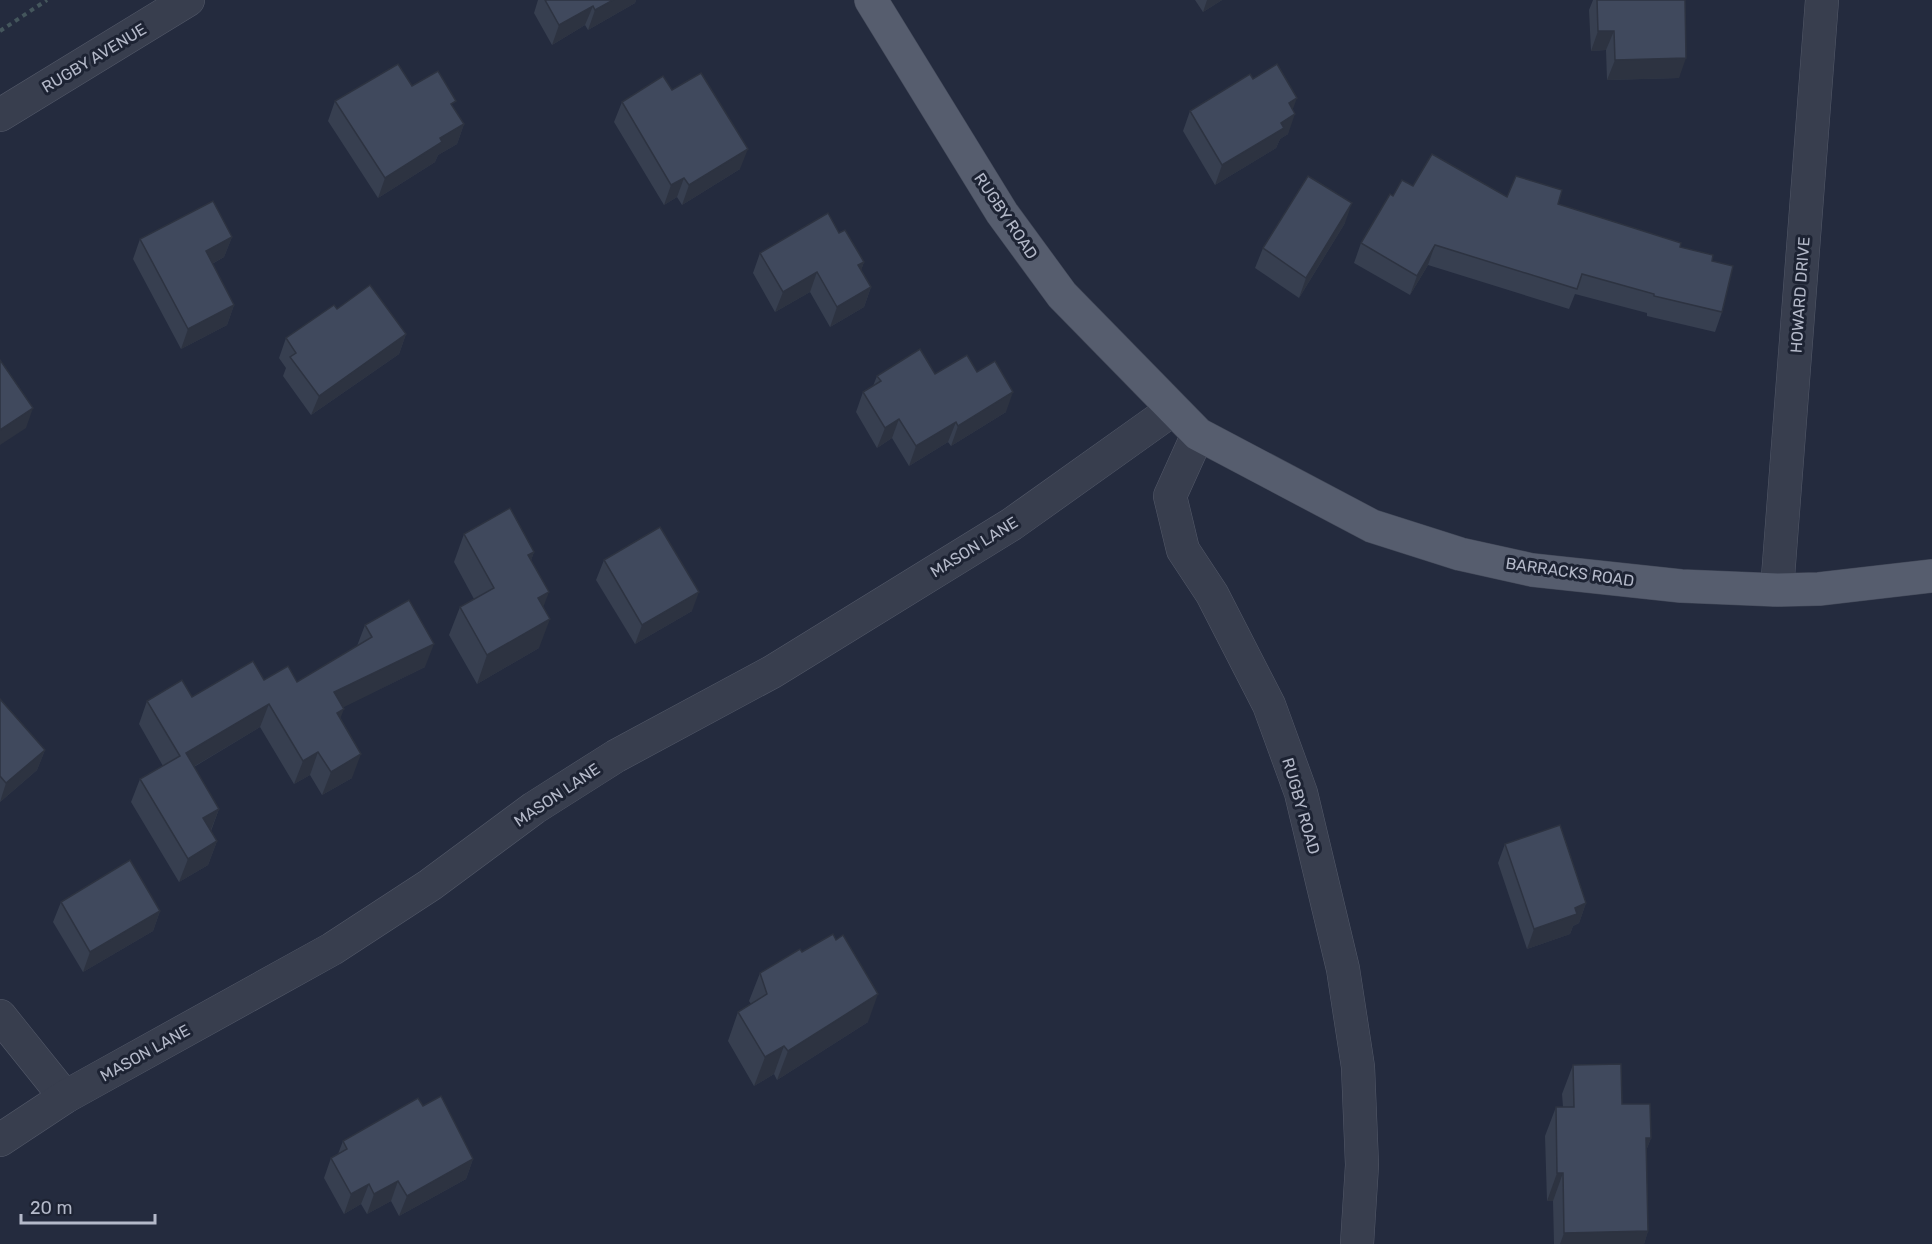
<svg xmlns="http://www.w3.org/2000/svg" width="1932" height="1244" font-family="Rubik,sans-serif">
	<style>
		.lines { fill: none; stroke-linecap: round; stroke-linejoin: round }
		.minor-casing { stroke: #535969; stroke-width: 34 }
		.major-casing { stroke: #414757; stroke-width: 34 }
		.path { stroke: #44565c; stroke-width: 4; stroke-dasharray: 4.5 4.5; stroke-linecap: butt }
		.minor { stroke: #383e4e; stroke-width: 33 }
		.major { stroke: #565d6e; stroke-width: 33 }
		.wall { fill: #373f50 }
		.shaded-wall { fill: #2d3341 }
		.building { fill: #40495d; stroke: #2d3341; stroke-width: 1.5 }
		.labels { text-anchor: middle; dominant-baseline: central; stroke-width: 6; stroke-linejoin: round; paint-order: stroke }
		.street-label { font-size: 16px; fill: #b4b9c9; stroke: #1d2333 }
	</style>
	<rect width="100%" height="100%" fill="#242b3e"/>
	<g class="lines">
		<defs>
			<g id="minor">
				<polyline points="0,115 188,0"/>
				<polyline points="1198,434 1170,496 1183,550 1212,594 1269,705 1301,793 1343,969 1358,1067 1362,1165 1357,1244"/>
				<polyline points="1777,590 1822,0"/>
				<polyline points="0,1016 65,1097"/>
				<polyline points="0,1140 65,1097 332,949 430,885 534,808 616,756 772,672 1012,524 1172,410"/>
			</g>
			<polyline id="major" points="871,0 1002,213 1062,295 1198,434 1372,526 1460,554 1532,570 1681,586 1777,590 1819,589 1932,576"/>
		</defs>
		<use href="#minor" class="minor-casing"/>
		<use href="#major" class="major-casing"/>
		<polyline class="path" points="0,31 47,0"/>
		<use href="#minor" class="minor"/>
		<use href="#major" class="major"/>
	</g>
	<g class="wall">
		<polygon points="538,0 636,0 635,3 588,30 585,25 552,45 534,13"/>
		<polygon points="1195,0 1222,0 1203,12"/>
		<polygon points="1593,0 1685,0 1679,78 1607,80 1606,50 1591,51 1589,10"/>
		<polygon points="1253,79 1293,109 1288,134 1280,139 1276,148 1215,185 1183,131 1190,111"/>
		<polygon points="412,86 453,107 464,124 457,144 438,155 435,162 378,198 328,121 335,101"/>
		<polygon points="672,90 740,169 682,205 677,197 664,205 614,122 622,102"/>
		<polygon points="1413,186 1507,197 1680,247 1712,261 1722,312 1715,332 1647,316 1647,313 1575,294 1569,309 1428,265 1410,295 1354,263 1361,243 1393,196"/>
		<polygon points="1345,223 1299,298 1255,268 1263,248"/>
		<polygon points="839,233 864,262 861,270 871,287 864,307 830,327 810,292 775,312 753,273 760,253"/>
		<polygon points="232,237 224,257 212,264 234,305 227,325 181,349 133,259 140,239"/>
		<polygon points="337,309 406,334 399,354 311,415 283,376 286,368 279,358 286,338"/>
		<polygon points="977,372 1006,412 951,446 948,442 909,466 892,438 877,448 856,412 863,392 873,386 877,376"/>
		<polygon points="464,534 534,552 531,560 543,608 539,648 477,684 449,635 460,607 474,599 454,562"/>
		<polygon points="604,560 692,611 635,644 596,580"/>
		<polygon points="365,625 425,667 343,707 340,719 352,778 322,795 310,775 294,784 260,727 194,767 219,809 211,831 217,841 208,865 179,882 131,802 140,779 163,766 139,724 147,701 192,697 264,680 297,682 357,646"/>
		<polygon points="0,699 45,750 37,770 0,802"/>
		<polygon points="1505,844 1586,903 1579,923 1573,926 1570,934 1527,949 1498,863"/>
		<polygon points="61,902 160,911 153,931 83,972 53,922"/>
		<polygon points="802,952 868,1022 777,1080 774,1074 754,1086 728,1041 738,1012 751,1004 749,1001 760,973"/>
		<polygon points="1573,1065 1622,1104 1651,1138 1646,1151 1648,1231 1644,1244 1554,1244 1553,1201 1547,1201 1545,1136 1556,1107 1563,1107 1562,1094"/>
		<polygon points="423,1106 473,1159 466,1179 399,1216 391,1201 367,1214 361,1204 344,1214 324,1178 331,1158 338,1154 343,1141"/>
	</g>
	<g class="shaded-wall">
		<polygon points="613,0 636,0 635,3 588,30 595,10"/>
		<polygon points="1207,0 1222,0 1203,12"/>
		<polygon points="593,6 585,25 552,45 559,25"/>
		<polygon points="1598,31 1614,31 1606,50 1591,51"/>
		<polygon points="1686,58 1679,78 1607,80 1615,60"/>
		<polygon points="1297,98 1290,117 1295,114 1288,134 1280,139 1276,148 1215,185 1222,165 1289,103"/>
		<polygon points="464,124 457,144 438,155 435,162 378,198 385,178 440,138"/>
		<polygon points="748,149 740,169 682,205 689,185"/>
		<polygon points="684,178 677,197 664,205 671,185"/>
		<polygon points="1352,203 1345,223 1299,298 1306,278"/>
		<polygon points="232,237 224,257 199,271 206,251"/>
		<polygon points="1435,245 1428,265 1410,295 1417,276"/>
		<polygon points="864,262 857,282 858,265"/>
		<polygon points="817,272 810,292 775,312 783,292"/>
		<polygon points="871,287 864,307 830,327 837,307"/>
		<polygon points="234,305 227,325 181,349 188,329"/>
		<polygon points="406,334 399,354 311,415 319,396"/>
		<polygon points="1013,392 1006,412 951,446 958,426"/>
		<polygon points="33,408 26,428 0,445 0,430"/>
		<polygon points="899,419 892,438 877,448 885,428"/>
		<polygon points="956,422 948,442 909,466 916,446"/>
		<polygon points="534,552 524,581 528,555"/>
		<polygon points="549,592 538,621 538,598"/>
		<polygon points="699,592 692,611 635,644 642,625"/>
		<polygon points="550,619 539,648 477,684 487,655"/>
		<polygon points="434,644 425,667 326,716 334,692"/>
		<polygon points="269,704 260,727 178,776 186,753"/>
		<polygon points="344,709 335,732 337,713"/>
		<polygon points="45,750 37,770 0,802 6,783"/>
		<polygon points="318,752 310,775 294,784 303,761"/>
		<polygon points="361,754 352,778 322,795 331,772"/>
		<polygon points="219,809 210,832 203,818"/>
		<polygon points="217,841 208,865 179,882 188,859"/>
		<polygon points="1586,903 1579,923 1573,926 1570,934 1527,949 1534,929 1575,908"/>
		<polygon points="160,911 153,931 83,972 90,952"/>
		<polygon points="878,994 868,1022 777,1080 788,1051"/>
		<polygon points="784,1046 774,1074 754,1086 765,1057"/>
		<polygon points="1646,1138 1651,1138 1640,1166"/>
		<polygon points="473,1159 466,1179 399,1216 407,1196"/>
		<polygon points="1557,1173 1563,1173 1553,1201 1547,1201"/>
		<polygon points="398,1181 391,1201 367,1214 374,1194"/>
		<polygon points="369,1184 361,1204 344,1214 351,1194"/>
		<polygon points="1648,1231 1644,1244 1560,1244 1564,1233"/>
	</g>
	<g class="building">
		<polygon points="545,0 613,0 595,10 593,6 559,25"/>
		<polygon points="1597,0 1685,0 1686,58 1615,60 1614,31 1598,31"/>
		<polygon points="398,64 412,86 438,71 456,101 451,104 464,124 440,138 442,142 385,178 335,101"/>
		<polygon points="1277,64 1297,98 1289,103 1295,114 1281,123 1284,128 1222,165 1190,111 1250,74 1253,79"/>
		<polygon points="701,73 748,149 689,185 684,178 671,185 622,102 663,76 672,90"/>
		<polygon points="1432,154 1507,197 1516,176 1562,190 1558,204 1681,243 1680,247 1713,255 1712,261 1733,266 1722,312 1654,296 1654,294 1582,274 1577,289 1435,245 1417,276 1361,243 1390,194 1393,196 1402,180 1413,186"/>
		<polygon points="1308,176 1352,203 1306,278 1263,248"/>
		<polygon points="213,201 232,237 206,251 234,305 188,329 140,239"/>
		<polygon points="828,213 839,233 845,230 864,262 858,265 871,287 837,307 817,272 783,292 760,253"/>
		<polygon points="370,285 406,334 319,396 290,357 296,353 286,338 334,305 337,309"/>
		<polygon points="920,349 935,374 967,355 977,372 995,361 1013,392 958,426 956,422 916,446 899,419 885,428 863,392 881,381 877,376"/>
		<polygon points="0,360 33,408 0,430"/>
		<polygon points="510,508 534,552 528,555 549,592 538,598 550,619 487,655 460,607 494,588 464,534"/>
		<polygon points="660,527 699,592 642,625 604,560"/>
		<polygon points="409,600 434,644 334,692 344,709 337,713 361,754 331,772 318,752 303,761 269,704 186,753 219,809 203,818 217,841 188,859 140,779 180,756 147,701 182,680 192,697 253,661 264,680 288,666 297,682 372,637 365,625"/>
		<polygon points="0,699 45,750 6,783 0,776"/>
		<polygon points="1560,825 1586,903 1575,908 1577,914 1534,929 1505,844"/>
		<polygon points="130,860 160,911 90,952 61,902"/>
		<polygon points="833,934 836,940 843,935 878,994 788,1051 784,1046 765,1057 738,1012 767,994 760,973 800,949 802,952"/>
		<polygon points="1621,1064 1622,1104 1650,1104 1651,1138 1646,1138 1648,1231 1564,1233 1563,1173 1557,1173 1556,1107 1574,1107 1573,1065"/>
		<polygon points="441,1096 473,1159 407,1196 398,1181 374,1194 369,1184 351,1194 331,1158 347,1149 343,1141 418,1098 423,1106"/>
	</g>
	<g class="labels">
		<g class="street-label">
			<text transform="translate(94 58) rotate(-31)">RUGBY AVENUE</text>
			<text transform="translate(1006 216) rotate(56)">RUGBY ROAD</text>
			<text transform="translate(1800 295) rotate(-86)">HOWARD DRIVE</text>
			<text transform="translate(974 547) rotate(-32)">MASON LANE</text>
			<text transform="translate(1570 572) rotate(8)">BARRACKS ROAD</text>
			<text transform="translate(557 795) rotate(-34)">MASON LANE</text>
			<text transform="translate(1301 806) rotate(74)">RUGBY ROAD</text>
			<text transform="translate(145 1053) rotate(-29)">MASON LANE</text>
		</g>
	</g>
	<path d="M21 1214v9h134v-9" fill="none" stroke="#b4b9c9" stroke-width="3"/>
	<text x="30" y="1214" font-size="18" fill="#b4b9c9" stroke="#1d2333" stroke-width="4.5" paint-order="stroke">20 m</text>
</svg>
